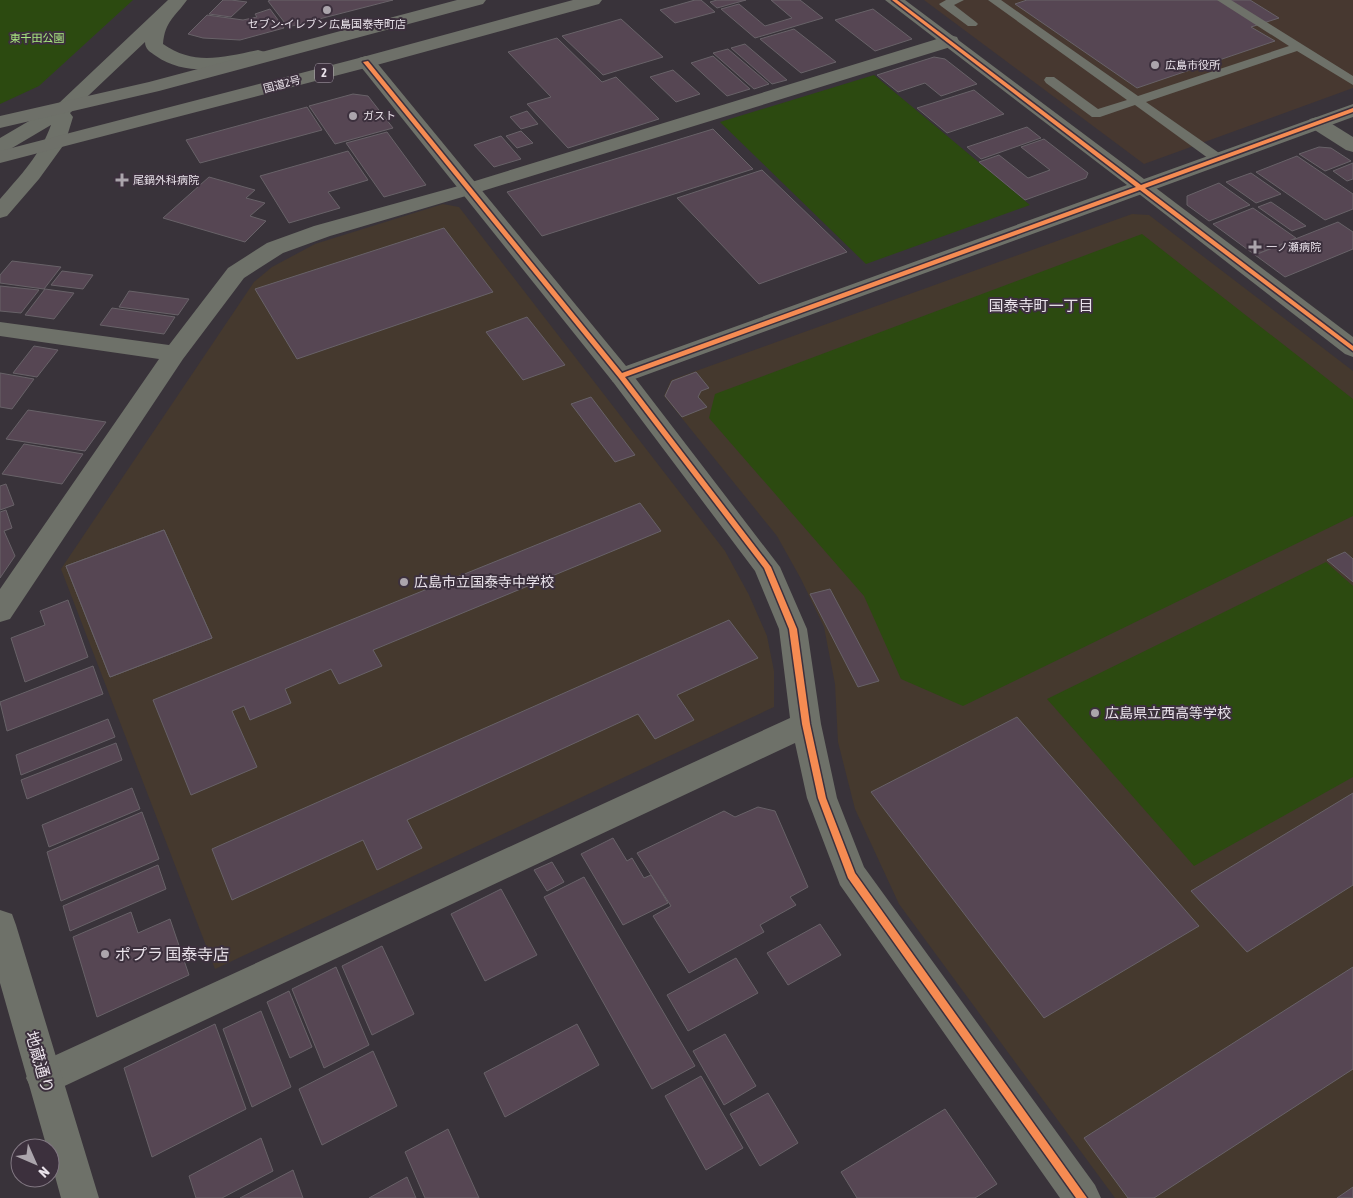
<svg xmlns="http://www.w3.org/2000/svg" width="1353" height="1198" font-family="'Asap Condensed','Noto Sans JP',sans-serif">
	<style>
		.commercial { fill: #473830 }
		.education { fill: #45392e }
		.green { fill: #2c4a10 }
		.building { fill: #564653; stroke: #686268; fill-rule: evenodd }
		.lines { fill: none; stroke-linecap: round; stroke-linejoin: round }
		.service { fill: #6e7169; fill-rule: evenodd }
		.minor { fill: #6e7169; fill-rule: evenodd }
		.tertiary { fill: #6e7169; fill-rule: evenodd }
		.trunk { fill: #6e7069; fill-rule: evenodd }
		.cycleway-casing { stroke: #3c303d; stroke-width: 3 }
		.cycleway { fill: #f68b52; fill-rule: evenodd }
		.poi-dot { fill: #aba5ac; stroke: #3c303d; stroke-width: 2 }
		.labels { text-anchor: middle; dominant-baseline: central; stroke-width: 4; stroke-linejoin: round; paint-order: stroke }
		.far-poi-label { font-size: 11px; fill: #e9e2ea; stroke: #3c303d; text-anchor: start }
		.far-park-label { font-size: 11px; fill: #a9e781; stroke: #3c303d }
		.far-street-label { font-size: 11px; fill: #e9e2ea; stroke: #3c303d }
		.shield { fill: #3c303d; stroke: #b5adb6; stroke-width: 1 }
		.shield-label { font-size: 12px; font-weight: bold; fill: #e9e2ea }
		.poi-label { font-size: 14px; fill: #e9e2ea; stroke: #3c303d; text-anchor: start }
		.neighbourhood-label { font-size: 15px; fill: #e9e2ea; stroke: #3c303d }
		.near-poi-label { font-size: 16px; fill: #e9e2ea; stroke: #3c303d; text-anchor: start }
		.near-street-label { font-size: 16px; fill: #e9e2ea; stroke: #3c303d }
	</style>
	<rect width="100%" height="100%" fill="#39333a"/>
	<polygon class="commercial" points="924,0 1353,0 1353,88 1144,164"/>
	<g class="education">
		<polygon points="443,204 459,207 725,551 749,595 767,636 774,671 774,707 215,969 61,569 254,282 272,267 315,244"/>
		<polygon points="1132,214 1149,215 1353,371 1353,1198 1115,1198 899,904 855,809 838,742 835,684 824,627 801,579 777,536 664,396 671,380"/>
	</g>
	<g class="green">
		<polygon points="0,0 133,0 39,86 0,104"/>
		<polygon points="874,75 1030,205 866,264 720,122"/>
		<polygon points="1142,234 1353,399 1353,516 963,706 901,679 864,596 709,418 715,394"/>
		<polygon points="1326,562 1353,586 1353,777 1194,866 1047,699"/>
	</g>
	<g class="building">
		<polygon points="223,0 231,0 247,2 231,17 209,14"/>
		<polygon points="271,0 393,0 288,27 268,1"/>
		<polygon points="695,0 701,0 715,12 675,23 660,10"/>
		<polygon points="717,0 746,0 717,8 710,2"/>
		<polygon points="771,0 800,0 823,18 755,38 721,9 739,4 765,26 792,18"/>
		<polygon points="1027,0 1250,0 1279,18 1251,27 1275,41 1137,88 1015,4"/>
		<polygon points="270,9 284,28 240,40 203,38 188,34 207,15 243,20 257,17 255,14"/>
		<polygon points="873,9 912,39 875,51 835,20"/>
		<polygon points="621,19 663,57 603,75 562,36"/>
		<polygon points="794,29 836,62 801,73 760,39"/>
		<polygon points="557,38 602,82 616,77 659,119 568,148 527,104 551,97 508,52"/>
		<polygon points="745,44 787,80 772,84 731,48"/>
		<polygon points="728,49 769,84 754,89 713,53"/>
		<polygon points="713,56 750,89 727,96 691,63"/>
		<polygon points="934,57 945,59 977,84 941,96 925,83 898,92 877,75"/>
		<polygon points="673,70 700,94 676,102 650,77"/>
		<polygon points="974,90 1004,114 947,133 917,108"/>
		<polygon points="353,94 368,96 393,128 335,144 309,106"/>
		<polygon points="307,107 322,130 200,163 186,140"/>
		<polygon points="527,111 538,124 521,129 510,117"/>
		<polygon points="1027,127 1041,138 981,159 967,147"/>
		<polygon points="713,129 753,169 542,236 507,192"/>
		<polygon points="521,131 533,143 517,148 506,136"/>
		<polygon points="387,132 426,185 384,197 346,143"/>
		<polygon points="501,136 521,159 494,167 474,145"/>
		<polygon points="1044,139 1088,173 1086,178 1025,200 979,162 999,155 1028,178 1050,170 1021,147"/>
		<polygon points="1319,147 1331,148 1351,161 1325,171 1299,154"/>
		<polygon points="348,151 368,180 328,192 340,208 289,223 260,176"/>
		<polygon points="1297,156 1353,194 1353,209 1325,220 1256,172"/>
		<polygon points="1353,163 1353,179 1347,181 1333,171"/>
		<polygon points="762,170 847,252 759,284 677,198"/>
		<polygon points="1251,173 1281,194 1256,203 1226,182"/>
		<polygon points="209,177 255,190 246,198 265,203 250,216 266,221 245,242 163,218"/>
		<polygon points="1219,183 1250,205 1209,221 1187,205 1187,196"/>
		<polygon points="1271,202 1306,226 1292,231 1258,207"/>
		<polygon points="1253,208 1296,238 1255,255 1213,224"/>
		<polygon points="1338,222 1353,232 1353,249 1285,277 1255,255"/>
		<polygon points="444,228 493,292 297,359 255,289"/>
		<polygon points="12,261 61,267 44,289 0,283 0,275"/>
		<polygon points="62,271 93,275 83,289 51,285"/>
		<polygon points="0,286 39,290 21,313 0,311"/>
		<polygon points="45,289 74,293 54,319 25,315"/>
		<polygon points="129,291 189,299 178,315 119,307"/>
		<polygon points="112,308 175,317 164,334 100,325"/>
		<polygon points="527,317 565,365 523,380 486,332"/>
		<polygon points="34,346 58,350 37,377 13,373"/>
		<polygon points="696,372 709,388 701,391 698,397 707,407 682,417 665,396 672,381"/>
		<polygon points="0,373 34,379 12,409 0,407"/>
		<polygon points="591,397 635,455 615,462 571,404"/>
		<polygon points="28,410 106,422 85,451 6,439"/>
		<polygon points="24,444 83,454 62,484 2,474"/>
		<polygon points="6,484 14,505 0,510 0,486"/>
		<polygon points="640,503 661,531 373,650 382,666 339,684 331,669 285,689 291,703 250,720 244,706 232,711 257,767 191,795 153,700"/>
		<polygon points="6,510 12,528 4,531 15,556 0,578 0,512"/>
		<path d="M164,530L212,638L110,677L66,566ZM154,544L193,630L114,662L78,572Z"/>
		<polygon points="164,530 212,638 110,677 66,566"/>
		<polygon points="1345,552 1353,559 1353,582 1327,560"/>
		<polygon points="830,589 879,681 858,687 810,594"/>
		<polygon points="68,600 88,657 25,682 11,638 45,625 40,611"/>
		<polygon points="729,620 758,658 677,695 694,720 655,739 638,714 407,820 422,848 377,870 363,840 232,900 212,849"/>
		<polygon points="93,666 103,694 7,731 0,702"/>
		<polygon points="1017,717 1199,926 1044,1018 871,792"/>
		<polygon points="108,719 115,737 21,775 16,755"/>
		<polygon points="116,743 122,760 27,799 21,780"/>
		<polygon points="132,788 140,809 49,847 42,825"/>
		<polygon points="1353,793 1353,885 1247,952 1191,891"/>
		<polygon points="758,807 775,811 808,887 790,897 796,905 760,925 764,932 689,973 653,916 671,906 637,853 724,811 735,817"/>
		<polygon points="142,812 159,859 61,901 47,852"/>
		<polygon points="613,838 627,861 632,858 644,878 651,875 668,903 623,925 581,854"/>
		<polygon points="552,862 564,882 547,891 534,870"/>
		<polygon points="158,865 166,889 70,931 63,906"/>
		<polygon points="584,877 695,1066 652,1089 544,897"/>
		<polygon points="501,889 537,955 485,981 451,914"/>
		<polygon points="131,912 138,933 170,919 189,975 97,1017 73,937"/>
		<polygon points="820,924 841,955 788,985 767,953"/>
		<polygon points="382,946 414,1014 372,1035 342,966"/>
		<polygon points="736,958 758,993 688,1031 667,995"/>
		<polygon points="336,967 369,1045 324,1068 292,989"/>
		<polygon points="1353,967 1353,1069 1154,1198 1128,1198 1084,1138"/>
		<polygon points="289,991 312,1047 290,1058 267,1002"/>
		<polygon points="261,1011 291,1087 252,1107 223,1029"/>
		<polygon points="215,1024 246,1109 152,1157 124,1068"/>
		<polygon points="577,1024 599,1065 505,1117 484,1073"/>
		<polygon points="725,1034 756,1086 724,1105 693,1051"/>
		<polygon points="373,1051 397,1106 322,1145 299,1089"/>
		<polygon points="701,1076 743,1148 706,1170 665,1096"/>
		<polygon points="768,1093 798,1143 760,1166 730,1114"/>
		<polygon points="945,1109 997,1184 975,1198 857,1198 841,1172"/>
		<polygon points="448,1129 479,1198 425,1198 405,1152"/>
		<polygon points="261,1138 273,1171 222,1198 196,1198 189,1176"/>
		<polygon points="293,1170 303,1198 240,1198"/>
		<polygon points="407,1177 416,1198 369,1198"/>
		<polygon points="1353,1187 1353,1198 1337,1198"/>
	</g>
	<g class="lines">
		<g class="service">
			<polygon points="946,0 964,0 954,5 976,22 978,24 976,26 968,26 941,6 939,4"/>
			<polygon points="988,0 1001,0 1138,96 1289,46 1217,0 1231,0 1353,76 1353,85 1297,51 1146,102 1222,155 1223,158 1217,162 1212,161 1135,105 1100,117 1092,117 1046,83 1044,80 1046,77 1054,77 1098,109 1127,100"/>
		</g>
		<g class="minor">
			<polygon points="950,35 957,37 959,41 957,45 476,193 330,236 283,253 244,278 183,359 10,619 0,622 0,589 159,359 0,336 0,322 169,345 228,268 267,243 314,226 462,185"/>
			<polygon points="1317,117 1324,119 1353,137 1353,152 1346,150 1310,127 1307,123 1310,119"/>
			<polygon points="1141,180 1148,182 1353,337 1353,357 1345,354 1134,190 1131,186 1134,182"/>
			<polygon points="621,368 629,370 780,567 807,629 821,724 837,798 864,867 1095,1185 1101,1198 1060,1198 840,885 807,798 795,743 56,1090 44,1095 32,1090 26,1078 32,1066 790,718 779,629 755,571 613,382 609,376 613,370"/>
		</g>
		<g class="tertiary">
			<path d="M168,0H187C175,17 165,21 163,44C194,66 223,57 258,50L265,52L267,56L265,60C230,68 187,78 156,56C150,52 145,49 145,42L70,113L73,117L65,143L39,179L7,216L0,218V199C20,176 41,154 51,125L7,151L0,153V138L58,104Z"/>
			<polygon points="885,0 905,0 1144,179 1353,104 1353,117 621,384 613,382 357,62 359,58 366,56 373,58 626,366 1127,185"/>
			<polygon points="0,910 12,914 16,925 99,1198 61,1198 50,1158 50,1148 47,1148 0,983"/>
		</g>
		<g class="trunk">
			<polygon points="457,0 486,0 483,4 159,91 0,128 0,116 149,82"/>
			<polygon points="573,0 602,0 599,4 373,66 0,163 0,151 359,58"/>
		</g>
		<defs>
			<polygon id="cycleway" points="892,0 897,0 1141,185 1353,108 1353,112 1145,188 1353,346 1353,351 1140,190 625,377 771,567 797,629 810,724 826,798 855,873 1087,1198 1076,1198 848,878 818,798 802,724 789,629 764,568 619,378 363,62 368,61 622,373 1136,187"/>
		</defs>
		<use href="#cycleway" class="cycleway-casing"/>
		<use href="#cycleway" class="cycleway"/>
	</g>
	<g class="poi-dot">
		<circle cx="327" cy="10" r="5"/>
		<circle cx="1155" cy="65" r="5"/>
		<circle cx="353" cy="116" r="5"/>
		<path d="M119.5 172.5h5v5h5v5h-5v5h-5v-5h-5v-5h5z"/>
		<path d="M1252.5 239.5h5v5h5v5h-5v5h-5v-5h-5v-5h5z"/>
		<circle cx="404" cy="582" r="5"/>
		<circle cx="1095" cy="713" r="5"/>
		<circle cx="105" cy="954" r="5"/>
	</g>
	<g class="labels">
		<g class="far-poi-label">
			<text x="327" y="24" text-anchor="middle">セブン-イレブン 広島国泰寺町店</text>
			<text x="1165" y="65">広島市役所</text>
			<text x="363" y="116">ガスト</text>
			<text x="133" y="180">尾鍋外科病院</text>
			<text x="1266" y="247">一ノ瀬病院</text>
		</g>
		<g class="far-park-label">
			<text x="37" y="38">東千田公園</text>
		</g>
		<g class="far-street-label">
			<text transform="translate(282 84) rotate(-15)">国道2号</text>
		</g>
		<rect class="shield" x="315" y="63.5" width="18" height="19" rx="4"/>
		<g class="shield-label">
			<text x="324" y="73">2</text>
		</g>
		<g class="poi-label">
			<text x="414" y="582">広島市立国泰寺中学校</text>
			<text x="1105" y="713">広島県立西高等学校</text>
		</g>
		<g class="neighbourhood-label">
			<text x="1041" y="305">国泰寺町一丁目</text>
		</g>
		<g class="near-poi-label">
			<text x="115" y="954">ポプラ 国泰寺店</text>
		</g>
		<g class="near-street-label">
			<text transform="translate(40 1062) rotate(74)">地蔵通り</text>
		</g>
	</g>
	<g transform="translate(35 1163) rotate(135)"><circle r="24" fill="#3c303d" stroke="#817782"/>
	<path d="M0-4L9 19L0 12L-9 19Z" fill="#aba5ac"/>
	<text y="-8" font-size="14" font-weight="bold" text-anchor="middle" fill="#e9e2ea">N</text>
	</g>
</svg>
